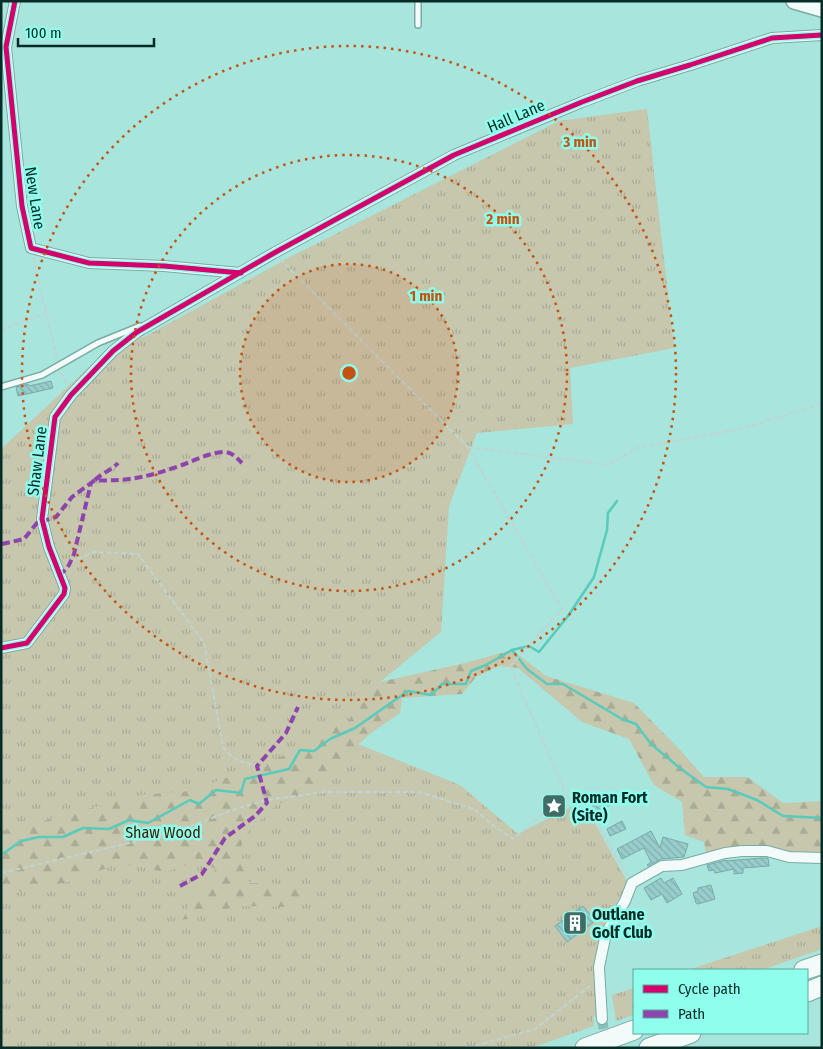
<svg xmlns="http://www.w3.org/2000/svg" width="823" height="1049" font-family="'Fira Sans Condensed',sans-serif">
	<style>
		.grass { fill: url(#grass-tufts) }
		.forest { fill: url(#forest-firs) }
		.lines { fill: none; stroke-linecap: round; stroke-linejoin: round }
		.stream { stroke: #58cbbc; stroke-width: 2.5 }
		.building { fill: url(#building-back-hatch); stroke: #76aba9 }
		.street-tunnel { stroke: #88c0b8; stroke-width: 10; stroke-dasharray: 10 5; stroke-linecap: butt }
		.lane-casing { stroke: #78aba4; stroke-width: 8 }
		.street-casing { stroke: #78aba4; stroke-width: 12 }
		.secondary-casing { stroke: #78aba4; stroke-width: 18 }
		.highway-casing { stroke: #78aba4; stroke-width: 21 }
		.path { stroke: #c1d4d1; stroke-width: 2; stroke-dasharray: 5 2.5; stroke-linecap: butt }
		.lane { stroke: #f2fbfa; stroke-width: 5 }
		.street { stroke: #f2fbfa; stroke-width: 10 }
		.secondary { stroke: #f2fbfa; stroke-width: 15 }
		.highway { stroke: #f2fbfa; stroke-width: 19 }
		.quiet { stroke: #8e44ad; stroke-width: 4; stroke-dasharray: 8 4; stroke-linecap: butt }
		.cycleway-casing { stroke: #8ffeed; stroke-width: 8 }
		.cycleway { stroke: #d6006c; stroke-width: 5 }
		.ring { fill: none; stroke: #c65210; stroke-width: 2.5; stroke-dasharray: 2.5 5 }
		.labels { text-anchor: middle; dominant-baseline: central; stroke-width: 5; stroke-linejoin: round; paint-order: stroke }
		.street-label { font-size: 16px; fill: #062c27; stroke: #8ffeed }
		.poi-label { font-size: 16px; font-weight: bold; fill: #062c27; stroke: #8ffeed; text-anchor: start }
		.park-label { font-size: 16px; fill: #3f2306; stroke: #8ffeed }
		.centre { fill: #c65210; stroke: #8ffeed; stroke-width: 2.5 }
		.ring-label { font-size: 15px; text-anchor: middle; font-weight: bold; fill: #c65210; stroke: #8ffeed; stroke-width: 5; stroke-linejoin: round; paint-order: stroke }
	</style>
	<defs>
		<pattern id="grass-tufts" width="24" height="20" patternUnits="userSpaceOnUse" patternTransform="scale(1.25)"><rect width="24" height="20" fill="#c6c7ac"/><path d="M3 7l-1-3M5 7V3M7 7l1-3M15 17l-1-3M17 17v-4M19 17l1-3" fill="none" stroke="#a9ab94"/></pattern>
		<pattern id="forest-firs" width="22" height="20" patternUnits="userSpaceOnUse" patternTransform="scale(1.25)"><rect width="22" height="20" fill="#c6c7ac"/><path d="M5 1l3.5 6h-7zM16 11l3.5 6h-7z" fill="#a9ab94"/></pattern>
		<pattern id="building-back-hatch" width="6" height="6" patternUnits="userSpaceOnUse" patternTransform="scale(1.25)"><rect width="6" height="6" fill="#98cdcb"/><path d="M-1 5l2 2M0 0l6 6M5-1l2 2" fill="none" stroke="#82b0ae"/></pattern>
	</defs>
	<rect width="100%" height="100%" fill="#a8e5dc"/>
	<g class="grass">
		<polygon points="647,109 674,348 570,368 573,424 477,433 449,506 441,632 380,682 349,721 328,732 460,785 518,834 572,806 593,820 628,883 600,931 600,1015 593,1017 594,1026 531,1048 1,1048 1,449 118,340 144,337 290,257 559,121"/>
		<polygon points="822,926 822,949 761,970 688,970"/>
		<polygon points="634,988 634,1015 616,1021 612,995"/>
	</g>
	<polygon class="forest" points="512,650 546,676 634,703 681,751 704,777 747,777 783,803 822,801 822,856 743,847 706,852 704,842 685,835 682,802 654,785 629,739 582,722 518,668 499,666 476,677 462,694 402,698 400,713 371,733 304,794 276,805 244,836 238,859 250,883 284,884 318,888 296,907 238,906 183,920 191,897 216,869 198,861 165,872 120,863 72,881 30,890 1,892 1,832 141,795 191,791 277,759 312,738 348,721 380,682 465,663"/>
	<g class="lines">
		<g class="stream">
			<polyline points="512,650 529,646 539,652 568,616 594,577 607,530 608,513 617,501"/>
			<polyline points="1,855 21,841 39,837 63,837 83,828 109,829 129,820 148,823 190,800 199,804 216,790 241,793 245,779 289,769 300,750 314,751 330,739 355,728 408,691 431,695 442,684 466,684 471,671 486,665 512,650 527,669 547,684 563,684 622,719 636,724 651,744 681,769 706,787 728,789 757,800 783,816 822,818"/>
		</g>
	</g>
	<g class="building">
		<polygon points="51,381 53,388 18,396 16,387 28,384 29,386"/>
		<polygon points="596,796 599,801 607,796 612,804 596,812 590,800"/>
		<polygon points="622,821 626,829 610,836 607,829"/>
		<polygon points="651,831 660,848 663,837 688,844 684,857 661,859 648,866 647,865 651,862 644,848 622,859 617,849"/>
		<polygon points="761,858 768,858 769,866 743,868 743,873 734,874 734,869 715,873 714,870 709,871 707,865 726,860 726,861"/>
		<polygon points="661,878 664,883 673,878 682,894 667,903 662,894 651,900 644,888"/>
		<polygon points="711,885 715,899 698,904 696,903 693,893 698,891 698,888"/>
		<polygon points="583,906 595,921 567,942 555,926"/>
	</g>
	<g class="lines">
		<polyline class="street-tunnel" points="602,1019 606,1044"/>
		<defs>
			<g id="lane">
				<polyline points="418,25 418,1"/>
				<polyline points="1,387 42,375 98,343 140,326"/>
			</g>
			<g id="street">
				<polyline points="15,1 6,47 22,206 31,248 89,263 164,266 240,273"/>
				<polyline points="1,648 27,643 64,594 65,588 49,547 42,519 55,417 71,395 113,351 137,332 274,253 454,155 582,102 637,81 690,65 772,38 822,35"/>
				<polyline points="602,1019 599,967 606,933 625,901 632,883 662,866 682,865 725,853 742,851 767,851 789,857 822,858"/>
			</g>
			<polyline id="secondary" points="794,1 822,9"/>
			<g id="highway">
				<polyline points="804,970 822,964"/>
				<polyline points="807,992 822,986"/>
				<polyline points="585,1048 634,1030"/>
				<polyline points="649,1048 691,1033"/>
			</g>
		</defs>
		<use href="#lane" class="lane-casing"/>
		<use href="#street" class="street-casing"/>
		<use href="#secondary" class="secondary-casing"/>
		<use href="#highway" class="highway-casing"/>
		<g class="path">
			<polyline points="33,258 57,358"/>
			<polyline points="280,259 467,446 562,609 510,666 566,794"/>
			<polyline points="1,330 46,313"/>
			<polyline points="61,372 67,386"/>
			<polyline points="468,447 609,465 637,448 740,429 822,404"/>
			<path d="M71,562L94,552L138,554L204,643L223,746C231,760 243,762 257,766"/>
			<polyline points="1,873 172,833 241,807 267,800 324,792 419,792 474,809 494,826 513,839 566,794 572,802 594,819 627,875"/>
			<polyline points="468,1048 535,1029 590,986"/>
		</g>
		<use href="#lane" class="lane"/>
		<use href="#street" class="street"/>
		<use href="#secondary" class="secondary"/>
		<use href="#highway" class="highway"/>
		<g class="quiet">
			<path d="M95,480C102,473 112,470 118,463"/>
			<polyline points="2,544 24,539 37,523 56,517 72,497 91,483"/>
			<path d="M60,576L69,565L74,554L91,483L95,480C127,482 152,476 182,465C195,460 209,453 223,452C232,452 236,457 242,463"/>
			<polyline points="180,886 202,874 225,838 255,816 267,803 257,766 286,733 298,707"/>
		</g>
		<defs>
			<g id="cycleway">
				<polyline points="15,1 6,47 22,206 31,248 89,263 164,266 241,273"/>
				<polyline points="1,648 27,643 64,594 65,588 49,547 42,519 55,417 71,395 113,351 137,332 274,253 454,155 582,102 637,81 690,65 772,38 822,35"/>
			</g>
		</defs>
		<use href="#cycleway" class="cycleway-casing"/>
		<use href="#cycleway" class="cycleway"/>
	</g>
	<circle cx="349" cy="373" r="109" fill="#c65210" fill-opacity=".12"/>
	<g class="ring">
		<circle cx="349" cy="373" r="109"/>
		<circle cx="349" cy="373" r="218"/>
		<circle cx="349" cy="373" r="327"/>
	</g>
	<defs>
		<symbol id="sight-square" viewBox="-11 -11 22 22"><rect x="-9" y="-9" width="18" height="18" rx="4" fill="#3f6d66" stroke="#8ffeed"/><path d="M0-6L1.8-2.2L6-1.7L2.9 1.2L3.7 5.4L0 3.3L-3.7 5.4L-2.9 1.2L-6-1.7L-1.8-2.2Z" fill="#fff"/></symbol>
		<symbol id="building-square" viewBox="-11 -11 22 22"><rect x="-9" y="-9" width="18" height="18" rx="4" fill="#3f6d66" stroke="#8ffeed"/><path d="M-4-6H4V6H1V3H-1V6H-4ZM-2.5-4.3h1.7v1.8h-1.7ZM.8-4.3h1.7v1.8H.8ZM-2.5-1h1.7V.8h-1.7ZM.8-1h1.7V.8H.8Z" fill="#fff"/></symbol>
	</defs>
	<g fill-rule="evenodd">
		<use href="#sight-square" x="540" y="792" width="28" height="28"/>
		<use href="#building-square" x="561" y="909" width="28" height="28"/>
	</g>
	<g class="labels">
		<g class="street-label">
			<text transform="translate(516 116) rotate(-23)">Hall Lane</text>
			<text transform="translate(35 198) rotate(81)">New Lane</text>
			<text transform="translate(37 461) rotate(-83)">Shaw Lane</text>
		</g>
		<g class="poi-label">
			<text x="572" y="797">Roman Fort<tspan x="572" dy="18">(Site)</tspan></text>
			<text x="592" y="914">Outlane<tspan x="592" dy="18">Golf Club</tspan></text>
		</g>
		<g class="park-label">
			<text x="163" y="832">Shaw Wood</text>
		</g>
	</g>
	<circle cx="349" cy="373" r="8" class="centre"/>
	<g class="ring-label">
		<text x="580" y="147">3 min</text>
		<text x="503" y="224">2 min</text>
		<text x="426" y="301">1 min</text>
	</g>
	<rect width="823" height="1049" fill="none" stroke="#062c27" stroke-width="5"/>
	<rect x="633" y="969" width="175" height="65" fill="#8ffeed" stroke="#58aa9e"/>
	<rect x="643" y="985" width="25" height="8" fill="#d6006c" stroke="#58aa9e"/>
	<text x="678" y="994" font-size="15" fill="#062c27">Cycle path</text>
	<rect x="643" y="1010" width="25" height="8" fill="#8e44ad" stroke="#58aa9e"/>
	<text x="678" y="1019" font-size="15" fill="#062c27">Path</text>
	<path d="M18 38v8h136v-8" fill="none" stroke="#062c27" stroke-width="2.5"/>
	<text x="25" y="38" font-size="15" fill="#062c27" stroke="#8ffeed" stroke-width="4" paint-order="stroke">100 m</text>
</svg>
